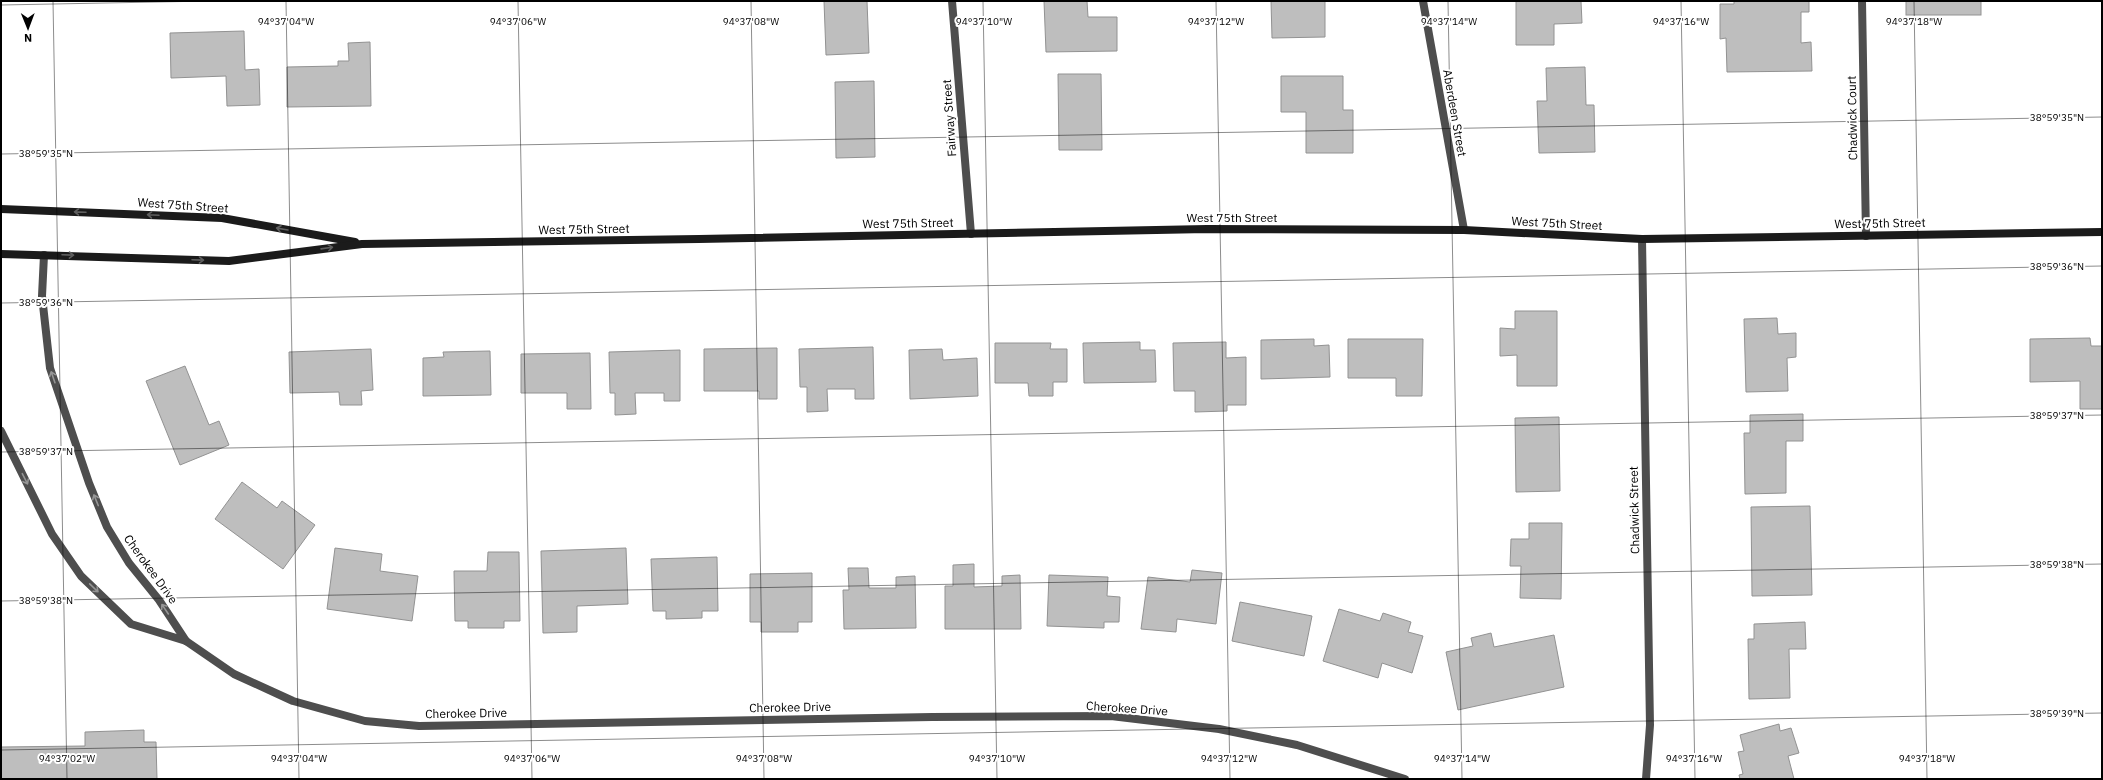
<svg xmlns="http://www.w3.org/2000/svg" width="2103" height="780" font-family="'IBM Plex Sans',sans-serif">
	<style>
		.building { fill: #bebebe; stroke: #929292 }
		.lines { fill: none; stroke-linecap: round; stroke-linejoin: round }
		.street { stroke: #4e4e4e; stroke-width: 8 }
		.secondary { stroke: #1b1b1b; stroke-width: 8 }
		.oneway { stroke: #5f5f5f }
		.oneway2 { stroke: #959595 }
		.ticks { fill: none; stroke: #000; stroke-width: 1; stroke-opacity: 0.45 }
		.labels { text-anchor: middle; dominant-baseline: central; stroke-width: 4; stroke-linejoin: round; paint-order: stroke }
		.street-label { font-size: 12px; fill: #000; stroke: #fff }
		.ticks-label { font-size: 10px; text-anchor: middle; fill: #000; stroke: #fff; stroke-width: 4; stroke-linejoin: round; paint-order: stroke }
	</style>
	<rect width="100%" height="100%" fill="#fff"/>
	<g class="building">
		<polygon points="824,1 867,1 869,53 826,55"/>
		<polygon points="1044,1 1087,1 1088,17 1117,17 1117,51 1046,52"/>
		<polygon points="1271,1 1325,1 1325,37 1272,38"/>
		<polygon points="1516,1 1581,1 1582,23 1554,24 1554,45 1516,45"/>
		<polygon points="1734,1 1809,1 1809,12 1801,12 1801,43 1811,42 1812,71 1727,72 1726,38 1720,39 1720,4 1734,4"/>
		<rect x="1906" y="1" width="75" height="14"/>
		<polygon points="244,31 245,70 259,69 260,105 227,106 226,76 171,78 170,33"/>
		<polygon points="370,42 371,106 287,107 287,67 338,66 338,61 349,61 348,43"/>
		<polygon points="1585,67 1586,105 1594,105 1595,152 1539,153 1537,101 1547,101 1546,68"/>
		<polygon points="1058,74 1101,74 1102,150 1059,150"/>
		<polygon points="1281,76 1343,76 1343,110 1353,110 1353,153 1306,153 1306,112 1281,112"/>
		<polygon points="874,81 875,157 836,158 835,82"/>
		<polygon points="1515,311 1557,311 1557,386 1517,386 1517,355 1500,356 1500,328 1515,329"/>
		<polygon points="1777,318 1778,334 1796,333 1796,357 1787,358 1788,391 1746,392 1744,319"/>
		<polygon points="2090,338 2091,346 2102,346 2102,409 2080,409 2080,381 2030,382 2030,339"/>
		<polygon points="1314,339 1314,346 1329,345 1330,377 1261,379 1261,340"/>
		<polygon points="1348,339 1423,339 1422,396 1396,396 1396,378 1348,378"/>
		<polygon points="1140,342 1140,350 1155,350 1156,382 1084,383 1083,343"/>
		<polygon points="1226,342 1226,358 1246,357 1246,405 1227,405 1227,411 1195,412 1195,391 1174,391 1173,343"/>
		<polygon points="995,343 1051,343 1050,349 1067,349 1067,382 1053,382 1053,396 1029,396 1028,383 995,383"/>
		<polygon points="873,347 874,399 855,399 855,389 827,389 828,411 807,412 807,387 800,387 799,349"/>
		<polygon points="777,348 777,399 759,399 759,391 704,391 704,349"/>
		<polygon points="371,349 373,390 361,391 362,405 340,405 339,392 290,393 289,352"/>
		<polygon points="942,349 943,360 977,358 978,396 910,399 909,350"/>
		<polygon points="680,350 680,401 664,401 664,393 635,393 636,414 615,415 615,393 610,393 609,352"/>
		<polygon points="490,351 491,395 423,396 423,358 444,357 443,352"/>
		<polygon points="590,353 591,409 567,409 567,393 521,393 521,354"/>
		<polygon points="185,366 209,425 219,421 229,445 180,465 146,381"/>
		<polygon points="1803,414 1803,441 1786,441 1786,493 1745,494 1744,433 1750,433 1750,415"/>
		<polygon points="1559,417 1560,491 1516,492 1515,418"/>
		<polygon points="242,482 277,508 282,501 315,525 283,569 215,519"/>
		<polygon points="1810,506 1812,595 1752,596 1751,507"/>
		<polygon points="1529,523 1562,523 1561,599 1520,598 1521,566 1510,566 1511,539 1529,539"/>
		<polygon points="335,548 382,554 380,571 418,576 412,621 327,609"/>
		<polygon points="626,548 628,604 577,606 577,632 543,633 541,551"/>
		<polygon points="488,552 519,552 520,621 504,621 504,628 468,628 468,621 455,621 454,571 487,571"/>
		<polygon points="717,557 718,611 702,611 702,618 666,619 666,611 653,611 651,559"/>
		<polygon points="974,564 974,587 1002,586 1002,576 1020,575 1021,629 945,629 945,586 953,586 953,565"/>
		<polygon points="848,568 868,568 869,588 896,588 896,577 915,576 916,628 844,629 843,590 849,590"/>
		<polygon points="1192,570 1222,573 1216,624 1177,619 1176,632 1141,629 1148,577 1190,582"/>
		<polygon points="812,573 812,622 798,622 798,632 761,632 761,622 750,622 750,574"/>
		<polygon points="1049,575 1108,577 1107,596 1120,597 1119,622 1104,622 1104,628 1047,626"/>
		<polygon points="1240,602 1312,616 1304,656 1232,641"/>
		<polygon points="1339,609 1380,621 1383,613 1411,622 1408,632 1423,636 1412,673 1382,663 1378,678 1323,661"/>
		<polygon points="1805,622 1806,649 1789,649 1790,698 1749,699 1748,639 1754,639 1754,624"/>
		<polygon points="1491,633 1494,647 1554,635 1564,687 1458,710 1446,652 1473,646 1471,638"/>
		<polygon points="1779,724 1780,731 1791,728 1799,753 1788,756 1794,779 1740,779 1739,775 1743,774 1738,752 1744,751 1740,735"/>
		<polygon points="144,730 144,742 156,742 157,779 1,779 1,747 85,746 85,732"/>
	</g>
	<g class="lines">
		<g class="street">
			<polyline points="952,1 971,234"/>
			<polyline points="1423,1 1464,230"/>
			<polyline points="1862,1 1866,236"/>
			<polyline points="1642,239 1650,725 1646,779"/>
			<polyline points="44,255 42,296 50,368 89,483 107,527 129,563 159,600 186,641"/>
			<polyline points="1,431 52,534 81,576 131,624 186,641 234,674 293,701 365,721 419,726 932,717 1111,716 1219,729 1297,745 1405,779"/>
		</g>
		<g class="secondary">
			<polyline points="1,209 222,218 355,242"/>
			<polyline points="1,254 229,261 362,244 699,239 1207,229 1464,230 1642,239 2102,232"/>
		</g>
	</g>
	<defs><path id="oneway-shaft" d="M-6 0H5M1.5-3L5.5 0L1.5 3" fill="none" stroke-width="1.6" stroke-linecap="round" stroke-linejoin="round"/></defs>
	<g class="oneway">
		<use href="#oneway-shaft" transform="translate(80 212) rotate(-178)"/>
		<use href="#oneway-shaft" transform="translate(153 215) rotate(-177)"/>
		<use href="#oneway-shaft" transform="translate(282 229) rotate(-170)"/>
		<use href="#oneway-shaft" transform="translate(327 248) rotate(-8)"/>
		<use href="#oneway-shaft" transform="translate(68 255) rotate(2)"/>
		<use href="#oneway-shaft" transform="translate(198 260) rotate(2)"/>
	</g>
	<g class="oneway2">
		<use href="#oneway-shaft" transform="translate(53 377) rotate(-109)"/>
		<use href="#oneway-shaft" transform="translate(25 479) rotate(63)"/>
		<use href="#oneway-shaft" transform="translate(96 500) rotate(-112)"/>
		<use href="#oneway-shaft" transform="translate(94 588) rotate(44)"/>
		<use href="#oneway-shaft" transform="translate(165 609) rotate(-124)"/>
	</g>
	<path class="ticks" d="M53,1L67,779M286,1L299,779M518,1L532,779M751,1L764,779M983,1L997,779M1216,1L1230,779M1448,1L1462,779M1681,1L1695,779M1914,1L1927,779M1,5L209,1M1,154L2102,117M1,303L2102,266M1,452L2102,415M1,601L2102,564M1,750L2102,713"/>
	<g class="labels">
		<g class="street-label">
			<text transform="translate(1455 113) rotate(80)">Aberdeen Street</text>
			<text transform="translate(949 118) rotate(-94)">Fairway Street</text>
			<text transform="translate(1852 118) rotate(-91)">Chadwick Court</text>
			<text transform="translate(183 205) rotate(4)">West 75th Street</text>
			<text x="1232" y="217">West 75th Street</text>
			<text transform="translate(908 223) rotate(-1)">West 75th Street</text>
			<text transform="translate(1557 223) rotate(3)">West 75th Street</text>
			<text transform="translate(1880 223) rotate(-1)">West 75th Street</text>
			<text transform="translate(584 229) rotate(-1)">West 75th Street</text>
			<text transform="translate(1634 510) rotate(-91)">Chadwick Street</text>
			<text transform="translate(151 569) rotate(54)">Cherokee Drive</text>
			<text transform="translate(790 707) rotate(-1)">Cherokee Drive</text>
			<text transform="translate(1127 708) rotate(4)">Cherokee Drive</text>
			<text transform="translate(466 713) rotate(-1)">Cherokee Drive</text>
		</g>
	</g>
	<g class="ticks-label">
		<text x="286" y="25">94°37'04"W</text>
		<text x="518" y="25">94°37'06"W</text>
		<text x="751" y="25">94°37'08"W</text>
		<text x="984" y="25">94°37'10"W</text>
		<text x="1216" y="25">94°37'12"W</text>
		<text x="1449" y="25">94°37'14"W</text>
		<text x="1681" y="25">94°37'16"W</text>
		<text x="1914" y="25">94°37'18"W</text>
		<text x="2057" y="121">38°59'35"N</text>
		<text x="46" y="157">38°59'35"N</text>
		<text x="2057" y="270">38°59'36"N</text>
		<text x="46" y="306">38°59'36"N</text>
		<text x="2057" y="419">38°59'37"N</text>
		<text x="46" y="455">38°59'37"N</text>
		<text x="2057" y="568">38°59'38"N</text>
		<text x="46" y="604">38°59'38"N</text>
		<text x="2057" y="717">38°59'39"N</text>
		<text x="67" y="762">94°37'02"W</text>
		<text x="299" y="762">94°37'04"W</text>
		<text x="532" y="762">94°37'06"W</text>
		<text x="764" y="762">94°37'08"W</text>
		<text x="997" y="762">94°37'10"W</text>
		<text x="1229" y="762">94°37'12"W</text>
		<text x="1462" y="762">94°37'14"W</text>
		<text x="1694" y="762">94°37'16"W</text>
		<text x="1927" y="762">94°37'18"W</text>
	</g>
	<rect width="2103" height="780" fill="none" stroke="#000000" stroke-width="4"/>
	<g transform="translate(28 28) rotate(179)" stroke="#ffffff" stroke-width="3" paint-order="stroke">
	<path d="M0-3L7 15L0 10L-7 15Z" fill="#000000"/>
	<text y="-6" font-size="11" font-weight="bold" text-anchor="middle" fill="#000000">N</text>
	</g>
</svg>
